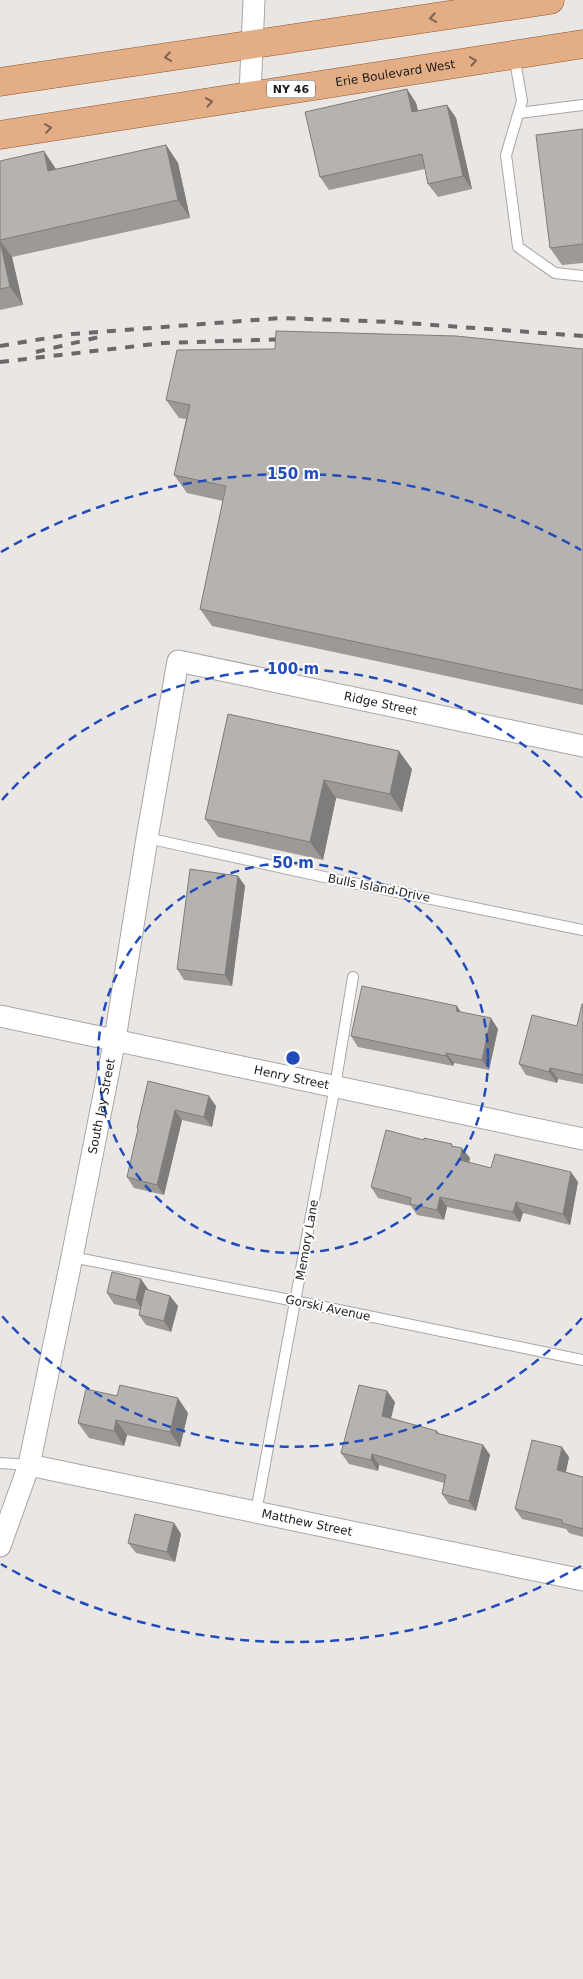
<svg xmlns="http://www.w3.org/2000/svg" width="583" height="1979" font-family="'DejaVu Sans',sans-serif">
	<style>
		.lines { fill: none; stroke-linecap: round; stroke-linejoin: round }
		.service-casing { stroke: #a9a6a4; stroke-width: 12 }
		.minor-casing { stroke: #a9a6a4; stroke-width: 23 }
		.primary-casing { stroke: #91572c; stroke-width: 29 }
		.service { stroke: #fff; stroke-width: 10 }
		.minor { stroke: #fff; stroke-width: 21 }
		.primary { stroke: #e3ad85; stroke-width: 28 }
		.rail { stroke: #6a6868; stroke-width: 4; stroke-dasharray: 9 9; stroke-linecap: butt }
		.wall { fill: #9c9997 }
		.shaded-wall { fill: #7f7d7b }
		.building { fill: #b5b2b0; stroke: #7f7d7b }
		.oneway { stroke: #806450 }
		.ring { fill: none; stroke: #224cba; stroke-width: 2.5; stroke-dasharray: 9 6 }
		.labels { text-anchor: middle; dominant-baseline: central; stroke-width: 4; stroke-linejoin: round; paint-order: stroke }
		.shield { fill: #fff; stroke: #616060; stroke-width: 1 }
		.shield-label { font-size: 11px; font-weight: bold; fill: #1d1c1c }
		.street-label { font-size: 12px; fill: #1d1c1c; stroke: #fff }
		.centre { fill: #224cba; stroke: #fff; stroke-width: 2.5 }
		.ring-label { font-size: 15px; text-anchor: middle; font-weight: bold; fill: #224cba; stroke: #fff; stroke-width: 4; stroke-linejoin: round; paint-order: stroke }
	</style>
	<rect width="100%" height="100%" fill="#e9e6e4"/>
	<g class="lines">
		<defs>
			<g id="service">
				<polyline points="514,55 522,101 506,155 518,247 555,273 583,276"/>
				<polyline points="519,113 583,105"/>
				<polyline points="147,838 338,880 583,930"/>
				<polyline points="72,1257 295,1301 583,1360"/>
				<polyline points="0,1463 29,1465"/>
				<polyline points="256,1512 335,1086 353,977"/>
			</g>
			<g id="minor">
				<polyline points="250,95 254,0"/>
				<path id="s1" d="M0,1016L583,1139"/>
				<path id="s2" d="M29,1465L583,1580"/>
				<path id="s3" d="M0,1546L29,1465L72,1257L115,1039L147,838L178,661L583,746"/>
			</g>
			<g id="primary">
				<polyline points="0,82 550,0"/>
				<path id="s4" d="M0,135L583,44"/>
			</g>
		</defs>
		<use href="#service" class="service-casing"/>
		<use href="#minor" class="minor-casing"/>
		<use href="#primary" class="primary-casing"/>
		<use href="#service" class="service"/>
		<use href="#minor" class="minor"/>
		<use href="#primary" class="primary"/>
		<g class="rail">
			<polyline points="0,346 72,334 281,318 393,322 583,336"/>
			<polyline points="36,352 99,337"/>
			<polyline points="0,362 163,343 289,339"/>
		</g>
	</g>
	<g class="wall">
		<polygon points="407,89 416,103 418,111 447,105 456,118 472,189 438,197 428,184 425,169 329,190 320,177"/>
		<polygon points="583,129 583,263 562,265 550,248"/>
		<polygon points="166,145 178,163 190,218 12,257 23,305 0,310 0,161 56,169"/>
		<polygon points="583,349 583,705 212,626 200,609 223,501 187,493 174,475 186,419 179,418 166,400"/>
		<polygon points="228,714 412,769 402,812 336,798 323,860 218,837 205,819"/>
		<polygon points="238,876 245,886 232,986 184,980 177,969"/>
		<polygon points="583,1004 583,1084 558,1079 557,1083 526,1075 519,1064 577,1026"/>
		<polygon points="461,1012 498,1029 489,1070 454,1063 453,1066 358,1047 351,1036"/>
		<polygon points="148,1081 216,1106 212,1127 182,1120 164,1195 134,1188 127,1177 138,1130 137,1128"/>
		<polygon points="424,1140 453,1146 470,1158 469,1163 491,1168 578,1182 570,1225 523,1213 520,1222 447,1207 444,1220 417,1215 411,1206 378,1198 371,1187"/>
		<polygon points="141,1279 148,1290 178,1306 171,1332 146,1325 139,1315 140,1310 114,1304 107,1293"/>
		<polygon points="395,1402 391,1418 437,1431 440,1434 483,1445 490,1455 476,1511 449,1504 442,1494 444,1483 379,1465 378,1471 349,1464 341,1453"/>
		<polygon points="188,1413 180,1447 127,1435 124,1446 89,1438 78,1423"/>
		<polygon points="569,1457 566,1472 583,1477 583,1537 569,1533 566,1529 522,1519 515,1509"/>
		<polygon points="174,1523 181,1534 175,1562 136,1553 128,1543"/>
	</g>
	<g class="shaded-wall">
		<polygon points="407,89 416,103 422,126 412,112"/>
		<polygon points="447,105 456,118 472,189 463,176"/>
		<polygon points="166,145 178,163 190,218 178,200"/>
		<polygon points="44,151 56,169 48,171"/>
		<polygon points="0,240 12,257 23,305 10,287"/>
		<polygon points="399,751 412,769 402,812 390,794"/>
		<polygon points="324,780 336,798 323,860 310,842"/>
		<polygon points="238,876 245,886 232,986 225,975"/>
		<polygon points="457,1006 464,1017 456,1011"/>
		<polygon points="491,1018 498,1029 489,1070 482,1060"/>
		<polygon points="446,1053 454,1063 453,1066 446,1056"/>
		<polygon points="550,1068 558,1079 557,1083 549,1072"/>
		<polygon points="209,1096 216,1106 212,1127 204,1117"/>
		<polygon points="175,1110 182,1120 164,1195 157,1185"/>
		<polygon points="462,1148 470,1158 467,1171 460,1160"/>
		<polygon points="571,1172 578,1182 570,1225 563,1214"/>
		<polygon points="440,1197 447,1207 444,1220 437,1210"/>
		<polygon points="516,1202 523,1213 520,1222 513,1212"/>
		<polygon points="141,1279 148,1289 143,1311 136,1300"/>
		<polygon points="170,1296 178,1306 171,1332 164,1321"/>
		<polygon points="387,1391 395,1402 389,1426 382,1416"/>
		<polygon points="178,1398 188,1413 180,1447 170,1432"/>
		<polygon points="116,1420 127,1435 124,1446 114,1431"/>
		<polygon points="483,1445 490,1455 476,1511 469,1501"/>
		<polygon points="562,1447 569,1457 564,1480 557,1470"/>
		<polygon points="372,1454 379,1465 378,1471 371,1460"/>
		<polygon points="174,1523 181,1534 175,1562 167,1552"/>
	</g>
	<g class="building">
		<polygon points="407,89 412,112 447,105 463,176 428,184 422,154 320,177 305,112"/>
		<polygon points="583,129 583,244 550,248 536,135"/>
		<polygon points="166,145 178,200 0,240 0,161 44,151 48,171"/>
		<polygon points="0,241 10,287 0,289"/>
		<polygon points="276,331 456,336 583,349 583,690 200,609 226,486 174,475 190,405 166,400 177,350 275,349"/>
		<polygon points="228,714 399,751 390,794 324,780 310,842 205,819"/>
		<polygon points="190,869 238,876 225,975 177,969"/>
		<polygon points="362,986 457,1006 456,1011 491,1018 482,1060 446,1053 446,1056 351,1036"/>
		<polygon points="582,1004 583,1004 583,1075 550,1068 549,1072 519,1064 532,1015 577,1026"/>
		<polygon points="148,1081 209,1096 204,1117 175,1110 157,1185 127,1177 138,1129 137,1128"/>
		<polygon points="386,1130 424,1140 424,1138 452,1144 451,1146 462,1148 460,1160 491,1168 495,1154 571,1172 563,1214 516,1202 513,1212 440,1197 437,1210 410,1204 411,1198 371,1187"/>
		<polygon points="112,1272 141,1279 136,1300 107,1293"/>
		<polygon points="145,1289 170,1296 164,1321 139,1315"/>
		<polygon points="120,1385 178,1398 170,1432 116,1420 114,1431 78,1423 86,1389 117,1396"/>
		<polygon points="359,1385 387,1391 382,1416 437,1431 436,1433 483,1445 469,1501 442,1494 446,1475 372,1454 371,1460 341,1453"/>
		<polygon points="532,1440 562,1447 557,1470 583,1477 583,1529 562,1523 562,1520 515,1509"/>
		<polygon points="135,1514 174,1523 167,1552 128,1543"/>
	</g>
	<defs><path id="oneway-chevron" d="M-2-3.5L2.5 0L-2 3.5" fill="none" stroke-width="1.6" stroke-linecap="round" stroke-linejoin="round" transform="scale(1.25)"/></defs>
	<g class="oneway">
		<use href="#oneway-chevron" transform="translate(433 18) rotate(171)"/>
		<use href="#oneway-chevron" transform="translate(168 57) rotate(172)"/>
		<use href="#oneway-chevron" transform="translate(473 61) rotate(-9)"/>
		<use href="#oneway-chevron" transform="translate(209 102) rotate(-10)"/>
		<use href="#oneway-chevron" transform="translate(48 128) rotate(-8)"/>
	</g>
	<g class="ring">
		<circle cx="293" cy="1058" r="195"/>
		<path d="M582 1318A389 389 0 0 1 2 1316M2 800A389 389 0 0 1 582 798"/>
		<path d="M581 1566A584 584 0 0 1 1 1564M1 552A584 584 0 0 1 581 550"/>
	</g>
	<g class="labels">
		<rect class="shield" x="267" y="80.5" width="48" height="17" rx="4"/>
		<g class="shield-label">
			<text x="291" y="89">NY 46</text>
		</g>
		<g class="street-label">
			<text stroke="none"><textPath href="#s4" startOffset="400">Erie Boulevard West</textPath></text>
			<text stroke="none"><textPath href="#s3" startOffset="1111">Ridge Street</textPath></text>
			<text transform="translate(379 888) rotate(11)">Bulls Island Drive</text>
			<text stroke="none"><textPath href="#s1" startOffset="298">Henry Street</textPath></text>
			<text stroke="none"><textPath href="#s3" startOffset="452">South Jay Street</textPath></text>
			<text transform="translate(307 1240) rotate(-80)">Memory Lane</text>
			<text transform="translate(328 1308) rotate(12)">Gorski Avenue</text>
			<text stroke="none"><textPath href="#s2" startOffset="284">Matthew Street</textPath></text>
		</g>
	</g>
	<circle cx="293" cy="1058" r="8" class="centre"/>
	<g class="ring-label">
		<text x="293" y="479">150 m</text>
		<text x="293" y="674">100 m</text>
		<text x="293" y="868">50 m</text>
	</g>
</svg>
